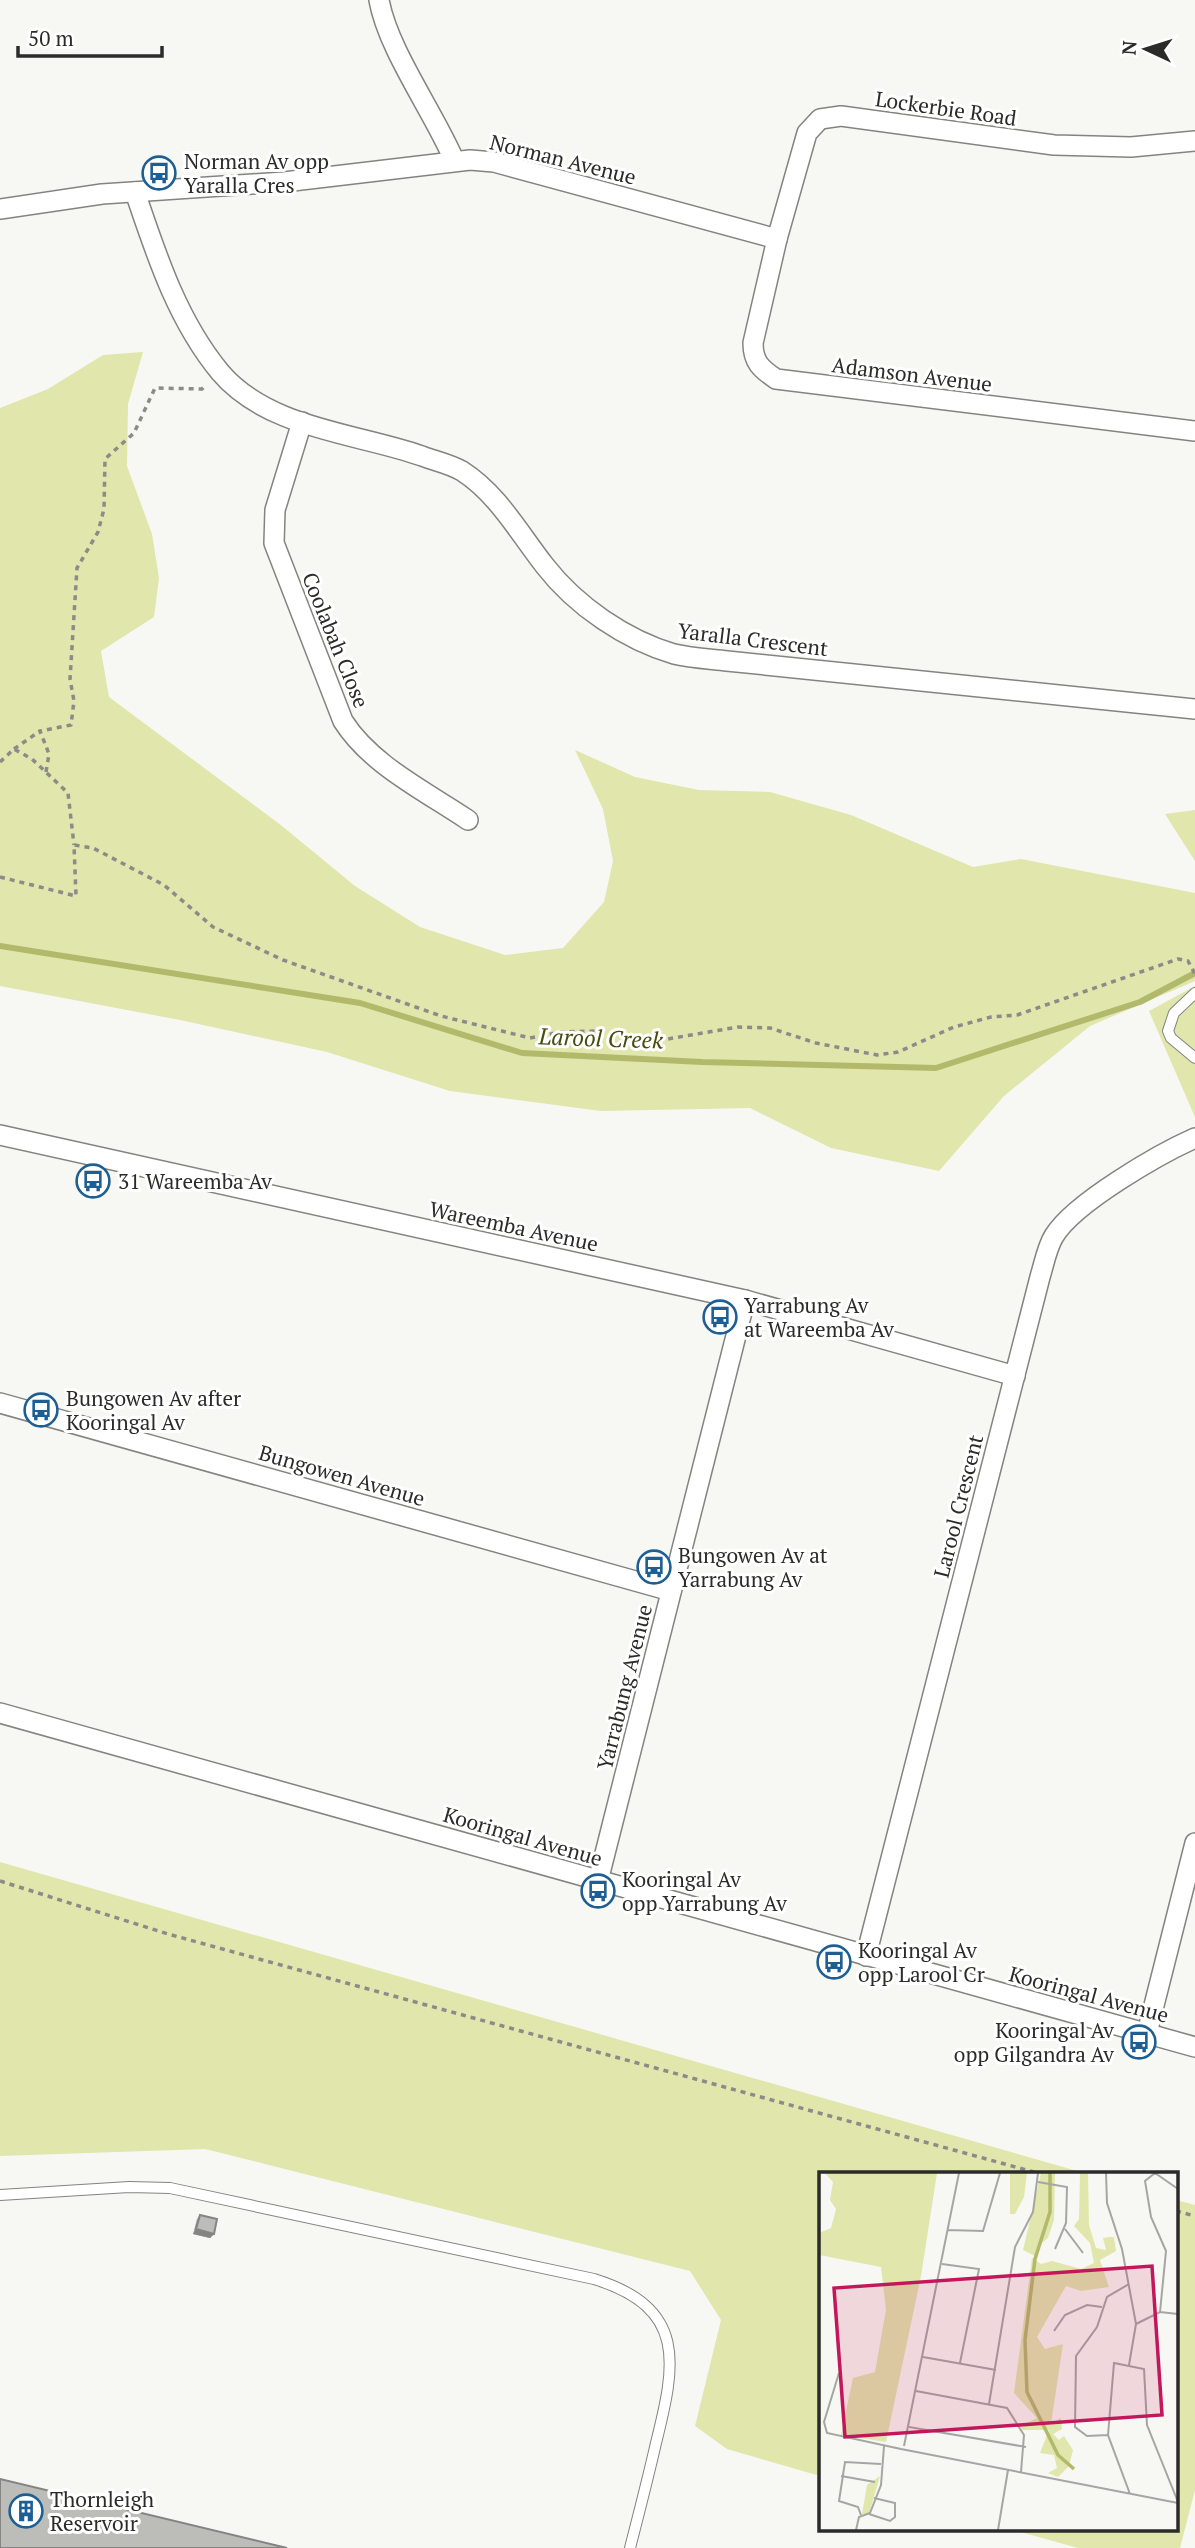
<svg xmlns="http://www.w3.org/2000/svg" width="1195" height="2548" font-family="'PT Serif',serif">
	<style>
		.green { fill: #e0e6ac }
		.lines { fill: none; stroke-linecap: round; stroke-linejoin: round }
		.stream { stroke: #b2b96b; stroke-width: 6 }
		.service-casing { stroke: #838480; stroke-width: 12 }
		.minor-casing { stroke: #838480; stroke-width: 22 }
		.path { stroke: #8b8b88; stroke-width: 3.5; stroke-dasharray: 5 5; stroke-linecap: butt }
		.service { stroke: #fff; stroke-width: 10 }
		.minor { stroke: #fff; stroke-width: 19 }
		.wall { fill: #a2a39f }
		.shaded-wall { fill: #848482 }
		.building { fill: #bcbdb9; stroke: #848482; stroke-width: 2 }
		.labels { text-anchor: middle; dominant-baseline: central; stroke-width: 6; stroke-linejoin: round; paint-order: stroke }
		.street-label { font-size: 21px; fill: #2b2b2a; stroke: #fff }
		.poi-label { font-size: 21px; fill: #2b2b2a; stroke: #fff; text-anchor: start }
		.water-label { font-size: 23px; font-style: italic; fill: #484c10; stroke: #fff }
		.inset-river { fill: none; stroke: #b2b96b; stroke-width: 3.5 }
		.inset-road { fill: none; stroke: #a5a6a3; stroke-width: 2 }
		.view { fill: #c2185b; fill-opacity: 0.15; stroke: #c2185b; stroke-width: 3.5 }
		.inset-edge { fill: none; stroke: #2b2b2a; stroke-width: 3.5 }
	</style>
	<rect width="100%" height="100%" fill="#f7f8f3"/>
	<g class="green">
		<polygon points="143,352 128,404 127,466 152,534 159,578 154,617 101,651 109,697 282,826 355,886 420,927 505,955 563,948 604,902 613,861 603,809 575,750 635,777 699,790 770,792 851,815 973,867 1021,859 1195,893 1195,981 1090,1026 1004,1096 939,1171 831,1148 750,1108 601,1111 450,1091 327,1052 180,1020 0,986 0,408 48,389 103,355"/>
		<polygon points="1195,810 1195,861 1165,814"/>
		<polygon points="1195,986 1195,1117 1149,1011"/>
		<polygon points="0,1862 1084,2173 820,2174 820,2476 727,2449 695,2426 721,2320 690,2271 205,2149 0,2156"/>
		<polygon points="1176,2200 1195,2205 1195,2490 1180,2548 1078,2548 1010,2529 1176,2529"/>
	</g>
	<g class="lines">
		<polyline class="stream" points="0,946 360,1003 522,1053 702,1062 936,1068 1140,1002 1195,973"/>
		<defs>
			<g id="service">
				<polyline points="1195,993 1174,1013 1168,1031 1171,1038 1195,1058"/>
				<path d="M0,2195L129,2187L170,2188L594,2279C687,2308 676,2363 656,2443C648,2478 639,2513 630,2548"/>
			</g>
			<g id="minor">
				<path d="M379,0C388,50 433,111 454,160"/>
				<path d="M1195,141L1131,147L1054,145L841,116L820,119L807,133L777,239L753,343C753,362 761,369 776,379L1195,431"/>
				<path d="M135,192C156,254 177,320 220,372C268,429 357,433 422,456C435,461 450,464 462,471C498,494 519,533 545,566C576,606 626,640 674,654C691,658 710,659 727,661L1195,709"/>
				<polyline points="0,209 102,194 284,182 470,160 494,162 777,239"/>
				<path d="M302,422L275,510L274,543L343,721C371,765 425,791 468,820"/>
				<polyline points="0,1135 745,1300 1015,1376"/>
				<polyline points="0,1403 671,1591"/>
				<polyline points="0,1713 1195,2047"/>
				<polyline points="598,1881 745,1300"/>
				<path d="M866,1956L1040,1277C1044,1264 1047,1247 1054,1236C1074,1203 1159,1154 1195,1138"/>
				<polyline points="1147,2033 1195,1843"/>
			</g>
		</defs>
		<use href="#service" class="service-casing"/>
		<use href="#minor" class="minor-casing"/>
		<g class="path">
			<polyline points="14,749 40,731"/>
			<polyline points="0,762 14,749 32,759 68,793 74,845"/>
			<polyline points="46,772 49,754 40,731 71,725 74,701 70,679 77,568 98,532 104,509 105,459 134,433 155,388 202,389 206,385"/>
			<polyline points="0,877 76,896 74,845 93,848 164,885 213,927 283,960 441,1016 530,1038 561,1032 595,1031 650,1042 738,1027 770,1028 816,1043 877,1055 898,1052 954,1027 991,1017 1017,1015 1178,959 1188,961 1195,974"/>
			<polyline points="0,1881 168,1934 1041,2174"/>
			<polyline points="1176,2211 1195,2216"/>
		</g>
		<use href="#service" class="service"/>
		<use href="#minor" class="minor"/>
	</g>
	<polygon class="wall" points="200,2215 214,2234 210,2238 193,2234 197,2219"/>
	<polygon class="shaded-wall" points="196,2229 214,2234 210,2238 193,2234"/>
	<g class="building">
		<polygon points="200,2215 217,2219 214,2234 196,2229"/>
		<polygon points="0,2479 287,2548 0,2548"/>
	</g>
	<defs>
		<symbol id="bus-ring" viewBox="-11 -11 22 22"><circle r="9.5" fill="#fff" stroke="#1d5e93" stroke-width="1.5"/><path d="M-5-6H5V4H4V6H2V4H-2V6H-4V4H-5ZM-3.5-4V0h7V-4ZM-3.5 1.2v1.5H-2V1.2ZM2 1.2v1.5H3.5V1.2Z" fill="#1d5e93"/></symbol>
		<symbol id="building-ring" viewBox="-11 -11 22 22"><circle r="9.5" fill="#fff" stroke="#1d5e93" stroke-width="1.5"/><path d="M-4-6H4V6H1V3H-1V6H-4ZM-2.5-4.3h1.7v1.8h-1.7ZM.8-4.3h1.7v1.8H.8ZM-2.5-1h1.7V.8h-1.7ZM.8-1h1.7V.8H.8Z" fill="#1d5e93"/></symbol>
	</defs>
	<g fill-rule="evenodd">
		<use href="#bus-ring" x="140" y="154" width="38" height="38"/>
		<use href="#bus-ring" x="74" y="1162" width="38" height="38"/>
		<use href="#bus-ring" x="701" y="1298" width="38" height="38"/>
		<use href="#bus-ring" x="22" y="1391" width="38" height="38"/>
		<use href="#bus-ring" x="635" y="1548" width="38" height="38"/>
		<use href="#bus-ring" x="579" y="1872" width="38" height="38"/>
		<use href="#bus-ring" x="815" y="1943" width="38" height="38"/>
		<use href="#bus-ring" x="1120" y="2023" width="38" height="38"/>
		<use href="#building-ring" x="7" y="2492" width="38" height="38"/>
	</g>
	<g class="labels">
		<g class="street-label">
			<text transform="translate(946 108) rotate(8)">Lockerbie Road</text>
			<text transform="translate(563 159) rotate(14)">Norman Avenue</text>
			<text transform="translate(912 374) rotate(7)">Adamson Avenue</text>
			<text transform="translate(753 639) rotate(7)">Yaralla Crescent</text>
			<text transform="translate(336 640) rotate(68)">Coolabah Close</text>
			<text transform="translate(514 1226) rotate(12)">Wareemba Avenue</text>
			<text transform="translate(342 1475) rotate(16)">Bungowen Avenue</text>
			<text transform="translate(958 1506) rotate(-76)">Larool Crescent</text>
			<text transform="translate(624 1687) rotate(-76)">Yarrabung Avenue</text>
			<text transform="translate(523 1836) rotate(16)">Kooringal Avenue</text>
			<text transform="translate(1089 1994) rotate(15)">Kooringal Avenue</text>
		</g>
		<g class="poi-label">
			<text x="184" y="161">Norman Av opp<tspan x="184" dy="24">Yaralla Cres</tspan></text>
			<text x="118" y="1181">31 Wareemba Av</text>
			<text x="744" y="1305">Yarrabung Av<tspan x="744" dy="24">at Wareemba Av</tspan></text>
			<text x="66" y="1398">Bungowen Av after<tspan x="66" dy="24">Kooringal Av</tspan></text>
			<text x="678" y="1555">Bungowen Av at<tspan x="678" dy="24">Yarrabung Av</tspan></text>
			<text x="622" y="1879">Kooringal Av<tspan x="622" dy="24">opp Yarrabung Av</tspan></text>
			<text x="858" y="1950">Kooringal Av<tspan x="858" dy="24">opp Larool Cr</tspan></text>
			<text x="1114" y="2030" text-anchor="end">Kooringal Av<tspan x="1114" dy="24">opp Gilgandra Av</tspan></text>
			<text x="50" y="2499">Thornleigh<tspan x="50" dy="24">Reservoir</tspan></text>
		</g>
		<g class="water-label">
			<text transform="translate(601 1038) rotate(2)">Larool Creek</text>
		</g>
	</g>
	<g transform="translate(819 2172)">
		<rect width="359" height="359" fill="#f7f8f3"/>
		<path d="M6,1H118L102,104L67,270L22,263L34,206L56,200L67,138L62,95L0,83V61L12,56L17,37L11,28L14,10ZM191,1H208L205,25L196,42H191ZM222,1H236L235,48L229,66L220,73L218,85L204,78ZM261,1H269L270,53L277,76L287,78L284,66L290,65H295L297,79L281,88L290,115L262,119L247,114L218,165L226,177L244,172L232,252L242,246L243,257L234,262L240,268L245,264L254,278L250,294L239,305L229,301L238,296L235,283L221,281L230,258H203L202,254L218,246L195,221L213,86L222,92L233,89L262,97L275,91L271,71L255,54L260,47ZM61,304L50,342H43L48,313Z" fill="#e0e6ac"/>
		<path class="inset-river" d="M231,1V40L216,87L206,168L208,220L239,283L255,297"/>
		<path class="inset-road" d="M287,1L288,31L303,77L317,152L310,193M219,10L248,15L247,51L236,77M246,57L264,81M129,58L164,59L181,1M123,92L160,97L141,191M341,140L347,79L332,45L326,9L336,1L359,17M317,152L341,140L359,142M235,159L246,143L268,133L283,135M104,185L177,198M20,201L5,250L8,261L82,277M97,219L188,236L205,263L202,300M170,232L196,75L214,40L219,1M90,255L207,275M289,263L268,264L256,255L257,184L278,155L288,125L310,112M85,274L140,1M87,278L82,277L359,331M22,304L56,310M311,322L289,263L295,191L325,197L328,253L359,330M50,342L71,349L76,345V331L55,326M42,343L39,335L20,329L26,290L62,292M37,358L40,345L51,341L62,313L65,274M179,358L189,298"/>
		<path class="view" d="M333,94L343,243L26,265L15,116Z"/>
		<rect width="359" height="359" class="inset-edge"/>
	</g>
	<g transform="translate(1146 49) rotate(274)" stroke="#ffffff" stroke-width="5" paint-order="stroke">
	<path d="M0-5L12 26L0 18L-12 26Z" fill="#2b2b2a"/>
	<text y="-10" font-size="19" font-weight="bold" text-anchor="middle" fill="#2b2b2a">N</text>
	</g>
	<path d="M18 46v10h144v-10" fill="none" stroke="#2b2b2a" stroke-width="3.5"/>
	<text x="28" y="46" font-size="21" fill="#2b2b2a" stroke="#ffffff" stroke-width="5" paint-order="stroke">50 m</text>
</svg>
